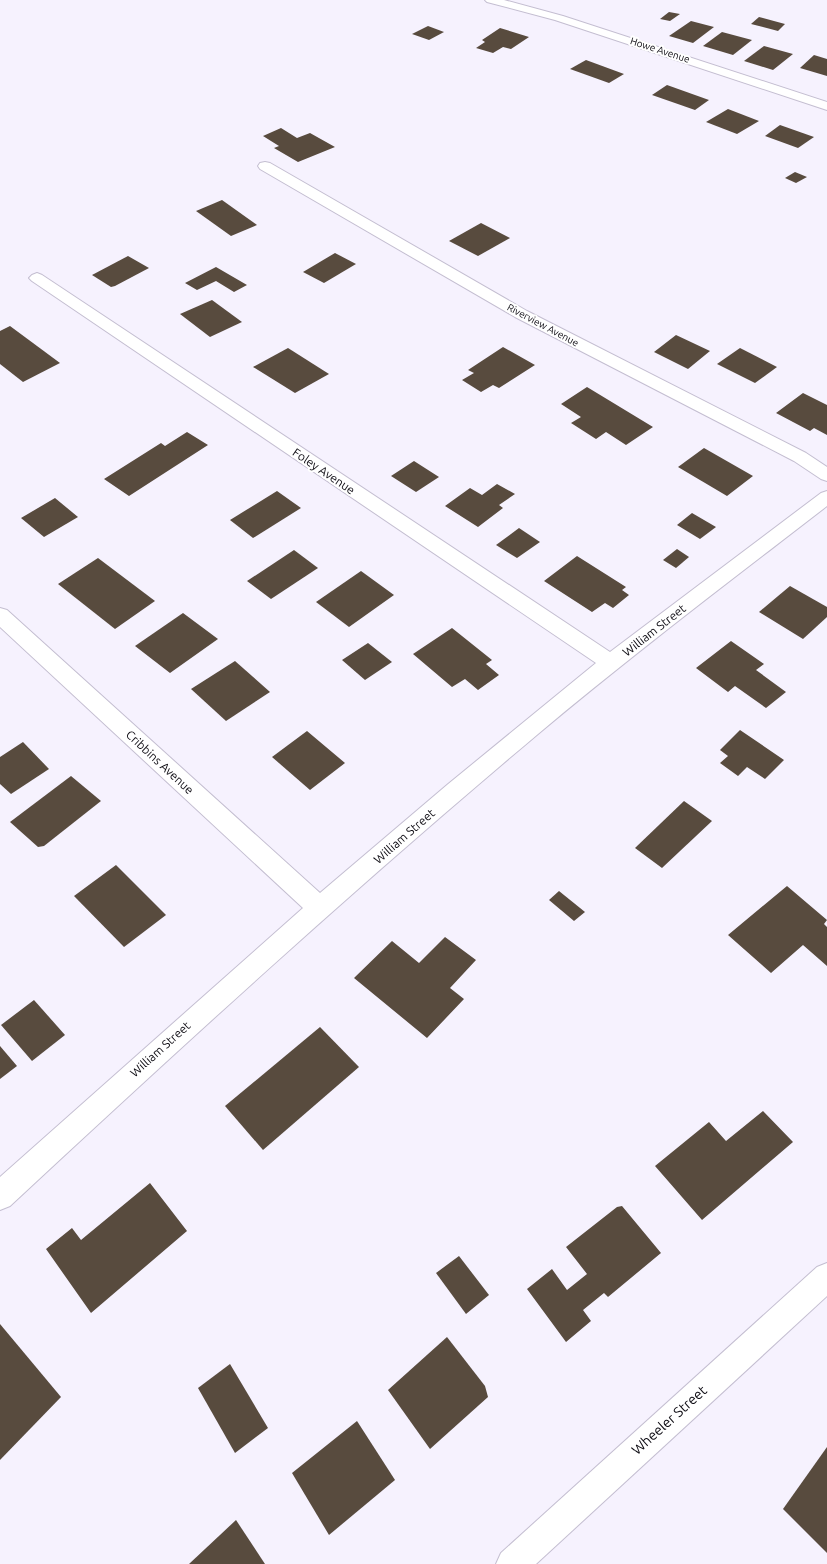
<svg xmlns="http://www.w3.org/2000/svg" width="827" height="1564" font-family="Ubuntu,sans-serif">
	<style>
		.building { fill: #584b3e }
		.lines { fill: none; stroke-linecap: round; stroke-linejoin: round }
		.minor-casing { stroke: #c4bed1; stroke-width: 2 }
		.major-casing { stroke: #c4bed1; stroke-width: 2 }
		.minor { fill: #fff; fill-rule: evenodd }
		.major { fill: #fff; fill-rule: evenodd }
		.labels { text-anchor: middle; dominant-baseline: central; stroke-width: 4; stroke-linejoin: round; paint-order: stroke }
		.far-street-label { font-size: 10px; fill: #0e0c13; stroke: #fff }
		.street-label { font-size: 12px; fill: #0e0c13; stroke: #fff }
		.near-street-label { font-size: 14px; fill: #0e0c13; stroke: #fff }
	</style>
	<rect width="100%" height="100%" fill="#f6f2fe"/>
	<g class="building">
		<polygon points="669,12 680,14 670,21 660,19"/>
		<polygon points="759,17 785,24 778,31 751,24"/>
		<polygon points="691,21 714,27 693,43 669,36"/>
		<polygon points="428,26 444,32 429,40 412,34"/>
		<polygon points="500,28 529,37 511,49 503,47 493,53 476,48 485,42 482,40"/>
		<polygon points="722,32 752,40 733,55 703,46"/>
		<polygon points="764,46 793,54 773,70 744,61"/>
		<polygon points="814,55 827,59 827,76 800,68"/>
		<polygon points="586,60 624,74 609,83 570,69"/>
		<polygon points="667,85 709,100 695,110 652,95"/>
		<polygon points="728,109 759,121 737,134 706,122"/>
		<polygon points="780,125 814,137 798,148 765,136"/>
		<polygon points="281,128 297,138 310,133 335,147 298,162 274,148 279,146 263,136"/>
		<polygon points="795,172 807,177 796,183 785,178"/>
		<polygon points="222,200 257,225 231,236 196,211"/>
		<polygon points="481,223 510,238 478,256 449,241"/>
		<polygon points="335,253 356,264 324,283 303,272"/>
		<polygon points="128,256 149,268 115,286 111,287 92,275"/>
		<polygon points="216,267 247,285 234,292 216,281 197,290 185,283"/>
		<polygon points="212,300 242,322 210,337 180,314"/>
		<polygon points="10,326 60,363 23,382 0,364 0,331"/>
		<polygon points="676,335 710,351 688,369 654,352"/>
		<polygon points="503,347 535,365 499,388 493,385 481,392 462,380 474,373 468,370"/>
		<polygon points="288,348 329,374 295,393 253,367"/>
		<polygon points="740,348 777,367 755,383 717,364"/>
		<polygon points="587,387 653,427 626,445 606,432 596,439 571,423 581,417 561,404"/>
		<polygon points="803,393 827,405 827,435 814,428 810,431 776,413"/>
		<polygon points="187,432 208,445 129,496 104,479 161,443 165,446"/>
		<polygon points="704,448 753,476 727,496 678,467"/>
		<polygon points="414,461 439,477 416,492 391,476"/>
		<polygon points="497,484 515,494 499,505 503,508 478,527 445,506 470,488 482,495"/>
		<polygon points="277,491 301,508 253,538 230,520"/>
		<polygon points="55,498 78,517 44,537 21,518"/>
		<polygon points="692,513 716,527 700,539 677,525"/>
		<polygon points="519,528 540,542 517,558 496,545"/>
		<polygon points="677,549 689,557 676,568 663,560"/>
		<polygon points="294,550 318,568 271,599 247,581"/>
		<polygon points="577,556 626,587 622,590 629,595 613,608 605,603 592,612 544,581"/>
		<polygon points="98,558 155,601 115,629 58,584"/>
		<polygon points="361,571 394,595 349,627 316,602"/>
		<polygon points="790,586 827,607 827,617 803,639 759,612"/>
		<polygon points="183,613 218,639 170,673 135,646"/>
		<polygon points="452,628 492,660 486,664 499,675 478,690 465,679 452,687 413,654"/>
		<polygon points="731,641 764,664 756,670 786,692 766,708 735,686 728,692 696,668"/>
		<polygon points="368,643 392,662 365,680 342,660"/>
		<polygon points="235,661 270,692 226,721 191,689"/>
		<polygon points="740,730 784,760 765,779 747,767 738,776 720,763 728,756 720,750"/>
		<polygon points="307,731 345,763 310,790 272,757"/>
		<polygon points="23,742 49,769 11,794 0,784 0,757"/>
		<polygon points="71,776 101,801 44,846 38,847 10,822"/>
		<polygon points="684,801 712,821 662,868 635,848"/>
		<polygon points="116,865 166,915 124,947 74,896"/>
		<polygon points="787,886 827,920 824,924 827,927 827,966 803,945 771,973 728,935"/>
		<polygon points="559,891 585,912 574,921 549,900"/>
		<polygon points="445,937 476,960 450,988 464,999 427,1038 354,978 392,941 419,963"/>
		<polygon points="34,1000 65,1035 32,1061 1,1025"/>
		<polygon points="320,1027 359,1067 263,1150 225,1106"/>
		<polygon points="0,1046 17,1066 0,1079"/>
		<polygon points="763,1111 793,1142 702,1220 655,1166 709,1122 726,1141"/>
		<polygon points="150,1183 187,1231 91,1313 46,1249 72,1228 81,1240"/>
		<polygon points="622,1206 661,1253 608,1297 604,1293 583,1310 591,1321 566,1342 527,1289 552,1269 567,1290 587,1274 566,1247 617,1207"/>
		<polygon points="459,1256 489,1295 466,1314 436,1273"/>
		<polygon points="0,1324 61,1397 0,1460"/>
		<polygon points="447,1337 485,1386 488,1397 430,1449 388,1390"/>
		<polygon points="230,1364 268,1428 235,1453 198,1388"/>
		<polygon points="357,1421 395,1480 329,1535 292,1473"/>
		<polygon points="827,1447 827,1553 783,1509"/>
		<polygon points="236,1520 265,1564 189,1564"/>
	</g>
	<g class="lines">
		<defs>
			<g id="minor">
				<polygon points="265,162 270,163 527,311 806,453 827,467 827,481 821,479 794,461 515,317 260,169 258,166 260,163"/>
				<path d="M37,273L42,275L610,652L821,493L827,491V506C730,581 632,655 538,734C357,886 183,1045 10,1206L0,1210V1177L303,908L0,627V608L7,610L320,893L447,785L596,663L32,281L29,278L32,275Z"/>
				<polygon points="827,1263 827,1296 536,1564 496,1564 501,1553 817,1267"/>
			</g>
			<polygon id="major" points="485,0 504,0 563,16 827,102 827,110 555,20 487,2"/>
		</defs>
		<use href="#minor" class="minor-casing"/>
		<use href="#major" class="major-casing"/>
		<use href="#minor" class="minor"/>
		<use href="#major" class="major"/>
	</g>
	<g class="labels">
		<g class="far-street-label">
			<text transform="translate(660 50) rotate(18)">Howe Avenue</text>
			<text transform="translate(543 325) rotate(28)">Riverview Avenue</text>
		</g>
		<g class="street-label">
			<text transform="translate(324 471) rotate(34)">Foley Avenue</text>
			<text transform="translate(654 630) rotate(-38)">William Street</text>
			<text transform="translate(160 762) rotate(43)">Cribbins Avenue</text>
			<text transform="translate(404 836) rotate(-41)">William Street</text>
			<text transform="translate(160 1049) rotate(-42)">William Street</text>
		</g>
		<g class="near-street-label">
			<text transform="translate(669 1420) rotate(-42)">Wheeler Street</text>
		</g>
	</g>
</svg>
